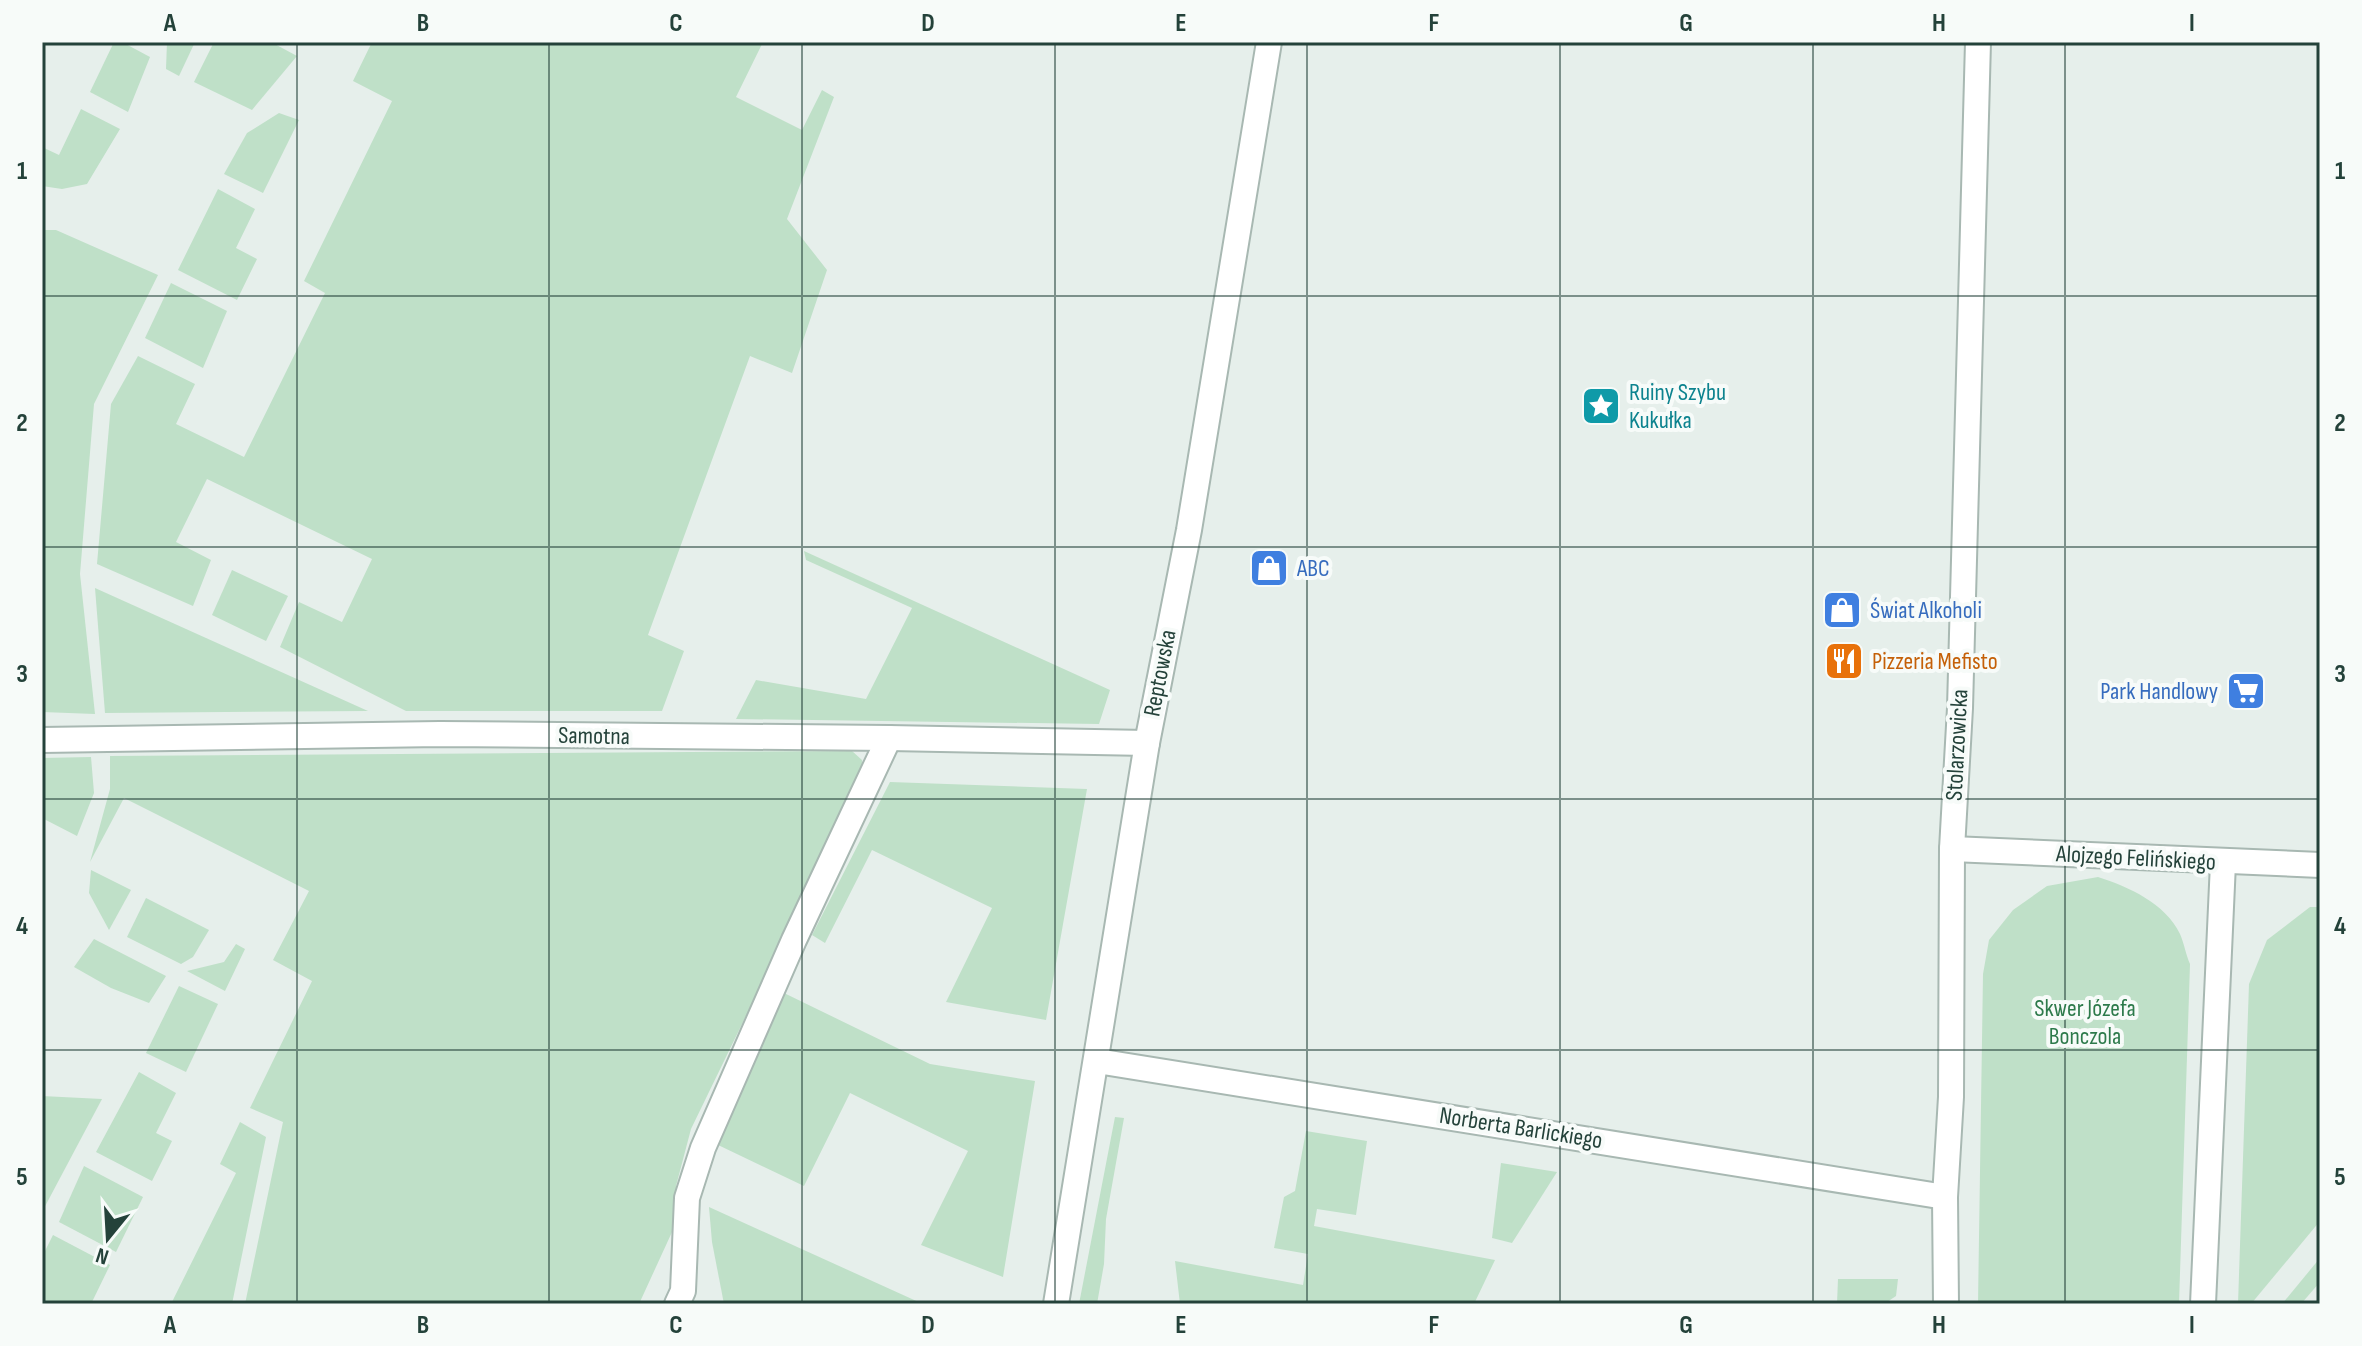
<svg xmlns="http://www.w3.org/2000/svg" width="2362" height="1346" font-family="'Sofia Sans Condensed',sans-serif">
	<style>
		.green { fill: #bfe0c8 }
		.lines { fill: none; stroke-linecap: round; stroke-linejoin: round }
		.minor-casing { stroke: #a8b8b2; stroke-width: 28 }
		.minor { stroke: #fff; stroke-width: 24 }
		.grid { fill: none; stroke: #24423a; stroke-width: 2; stroke-opacity: 0.55 }
		.labels { text-anchor: middle; dominant-baseline: central; stroke-width: 8; stroke-linejoin: round; paint-order: stroke }
		.culture-label { font-size: 24px; fill: #0d838f; stroke: #f7fbf9; text-anchor: start }
		.shop-label { font-size: 24px; fill: #366cbe; stroke: #f7fbf9; text-anchor: start }
		.food-label { font-size: 24px; fill: #c56008; stroke: #f7fbf9; text-anchor: start }
		.street-label { font-size: 24px; fill: #24423a; stroke: #f7fbf9 }
		.park-label { font-size: 24px; fill: #2d7a4b; stroke: #f7fbf9 }
		.neatline { fill: none; stroke: #24423a; stroke-width: 3 }
		.grid-label { font-size: 26px; text-anchor: middle; font-weight: bold; fill: #24423a }
	</style>
	<rect width="100%" height="100%" fill="#e6efeb"/>
	<g class="green">
		<polygon points="114,42 122,42 150,57 128,112 90,92"/>
		<polygon points="167,42 195,42 179,76 166,69"/>
		<polygon points="214,42 271,42 297,56 252,110 194,82"/>
		<polygon points="372,42 763,42 736,97 802,130 822,90 834,97 787,219 827,270 792,373 750,356 648,635 684,651 662,711 406,711 280,647 299,602 342,622 372,559 207,479 176,542 211,560 193,606 97,564 111,404 138,356 195,384 176,424 244,457 325,293 304,281 392,101 353,81"/>
		<polygon points="81,109 120,129 87,184 62,189 42,186 42,147 59,155"/>
		<polygon points="279,113 299,120 263,193 224,174 247,133"/>
		<polygon points="218,189 255,209 236,248 257,259 237,300 178,270"/>
		<polygon points="42,230 56,230 158,275 94,404 80,574 95,714 42,712"/>
		<polygon points="171,283 227,311 203,368 145,338"/>
		<polygon points="804,551 1110,690 1099,724 736,719 756,680 866,699 912,608 806,560"/>
		<polygon points="232,570 288,596 266,641 212,615"/>
		<polygon points="95,588 368,711 105,713"/>
		<polygon points="852,751 862,760 864,773 691,1129 676,1186 678,1219 639,1304 245,1304 283,1122 250,1108 312,981 273,960 309,891 124,798 90,862 110,789 110,756"/>
		<polygon points="91,757 94,793 77,836 42,818 42,758"/>
		<polygon points="890,782 1087,789 1046,1020 946,1002 992,908 872,850 825,943 812,935"/>
		<polygon points="91,870 131,890 109,930 89,893"/>
		<path d="M2098,877C2129,887 2165,903 2180,934C2184,943 2186,955 2190,964L2179,1304H1978L1983,974L1989,940L2013,910L2047,886Z"/>
		<polygon points="146,898 209,930 193,957 181,964 127,937"/>
		<polygon points="2310,907 2320,907 2320,1221 2251,1304 2238,1304 2249,984 2267,940"/>
		<polygon points="94,939 166,976 149,1003 111,988 74,967"/>
		<polygon points="236,944 245,949 225,991 187,971 224,962"/>
		<polygon points="179,986 218,1004 186,1072 146,1053"/>
		<polygon points="784,993 930,1064 1035,1081 1003,1277 921,1245 968,1151 850,1093 804,1186 716,1144"/>
		<polygon points="139,1072 176,1093 156,1133 172,1141 152,1181 96,1152"/>
		<polygon points="42,1096 102,1099 42,1212"/>
		<polygon points="1115,1117 1124,1118 1106,1219 1104,1264 1097,1304 1079,1304"/>
		<polygon points="240,1122 266,1137 232,1304 171,1304 236,1173 220,1164"/>
		<polygon points="1306,1131 1367,1141 1356,1215 1317,1209 1314,1226 1495,1260 1474,1304 1180,1304 1175,1261 1303,1285 1308,1254 1274,1248 1284,1197 1295,1191"/>
		<polygon points="1501,1163 1557,1172 1512,1243 1492,1238"/>
		<polygon points="84,1166 143,1197 116,1252 59,1222"/>
		<polygon points="709,1207 923,1304 724,1304 712,1242"/>
		<polygon points="53,1235 110,1265 91,1304 42,1304 42,1257"/>
		<polygon points="2320,1258 2320,1282 2301,1304 2282,1304"/>
		<polygon points="1838,1279 1898,1279 1896,1296 1884,1304 1837,1304"/>
	</g>
	<g class="lines">
		<defs>
			<g id="minor">
				<polyline points="42,740 440,734 889,738 1147,743"/>
				<polyline points="1952,849 2320,865"/>
				<polyline points="1097,1061 1945,1197"/>
				<polyline points="677,1304 683,1291 687,1198 703,1148 794,940 889,738"/>
				<polyline points="1056,1304 1147,743 1189,530 1269,42"/>
				<polyline points="1946,1304 1945,1197 1951,1097 1952,849 1960,708 1978,42"/>
				<polyline points="2203,1304 2223,863"/>
			</g>
		</defs>
		<use href="#minor" class="minor-casing"/>
		<use href="#minor" class="minor"/>
	</g>
	<path class="grid" d="M297,42V1304M549,42V1304M802,42V1304M1055,42V1304M1307,42V1304M1560,42V1304M1813,42V1304M2065,42V1304M42,296H2320M42,547H2320M42,799H2320M42,1050H2320"/>
	<defs>
		<symbol id="sight-square" viewBox="-11 -11 22 22"><rect x="-9" y="-9" width="18" height="18" rx="4" fill="#0f9aa8" stroke="#f7fbf9"/><path d="M0-6L1.8-2.2L6-1.7L2.9 1.2L3.7 5.4L0 3.3L-3.7 5.4L-2.9 1.2L-6-1.7L-1.8-2.2Z" fill="#fff"/></symbol>
		<symbol id="shop-square" viewBox="-11 -11 22 22"><rect x="-9" y="-9" width="18" height="18" rx="4" fill="#3f7fe0" stroke="#f7fbf9"/><path d="M-5-2.5h2.3a2.7 3.5 0 0 1 5.4 0H5L5.5 6h-11ZM-1.5-2.5h3a1.5 2.3 0 0 0-3 0Z" fill="#fff"/></symbol>
		<symbol id="restaurant-square" viewBox="-11 -11 22 22"><rect x="-9" y="-9" width="18" height="18" rx="4" fill="#e8710a" stroke="#f7fbf9"/><path d="M-5-6h1v4h1v-4h1v4h1v-4h1v5L-1.5 .5V6h-2V.5L-5-1ZM5-6V6H3V1.5H1.5Q1.5-4 5-6Z" fill="#fff"/></symbol>
		<symbol id="supermarket-square" viewBox="-11 -11 22 22"><rect x="-9" y="-9" width="18" height="18" rx="4" fill="#3f7fe0" stroke="#f7fbf9"/><path d="M-6-5.5h2.5l.6 2H6L4.5 2H-2.5L-4.4-4H-6ZM-1.5 3.2a1.3 1.3 0 1 0 .1 0ZM3 3.2a1.3 1.3 0 1 0 .1 0Z" fill="#fff"/></symbol>
	</defs>
	<g fill-rule="evenodd">
		<use href="#sight-square" x="1579" y="384" width="44" height="44"/>
		<use href="#shop-square" x="1247" y="546" width="44" height="44"/>
		<use href="#shop-square" x="1820" y="588" width="44" height="44"/>
		<use href="#restaurant-square" x="1822" y="639" width="44" height="44"/>
		<use href="#supermarket-square" x="2224" y="669" width="44" height="44"/>
	</g>
	<g class="labels">
		<g class="culture-label">
			<text x="1629" y="392">Ruiny Szybu<tspan x="1629" dy="28">Kukułka</tspan></text>
		</g>
		<g class="shop-label">
			<text x="1297" y="568">ABC</text>
			<text x="1870" y="610">Świat Alkoholi</text>
			<text x="2218" y="691" text-anchor="end">Park Handlowy</text>
		</g>
		<g class="food-label">
			<text x="1872" y="661">Pizzeria Mefisto</text>
		</g>
		<g class="street-label">
			<text transform="translate(1160 673) rotate(-79)">Reptowska</text>
			<text transform="translate(594 736) rotate(1)">Samotna</text>
			<text transform="translate(1957 745) rotate(-87)">Stolarzowicka</text>
			<text transform="translate(2136 858) rotate(3)">Alojzego Felińskiego</text>
			<text transform="translate(1521 1128) rotate(9)">Norberta Barlickiego</text>
		</g>
		<g class="park-label">
			<text x="2085" y="1008">Skwer Józefa<tspan x="2085" dy="28">Bonczola</tspan></text>
		</g>
	</g>
	<rect width="2362" height="1346" fill="none" stroke="#f7fbf9" stroke-width="88"/>
	<g transform="translate(108 1238) rotate(198)" stroke="#f7fbf9" stroke-width="6" paint-order="stroke">
	<path d="M0-6L14 30L0 20L-14 30Z" fill="#24423a"/>
	<text y="-12" font-size="22" font-weight="bold" text-anchor="middle" fill="#24423a">N</text>
	</g>
	<rect x="44" y="44" width="2274" height="1258" class="neatline"/>
	<g class="grid-label">
		<text x="170" y="31">A</text>
		<text x="423" y="31">B</text>
		<text x="676" y="31">C</text>
		<text x="928" y="31">D</text>
		<text x="1181" y="31">E</text>
		<text x="1434" y="31">F</text>
		<text x="1686" y="31">G</text>
		<text x="1939" y="31">H</text>
		<text x="2192" y="31">I</text>
		<text x="22" y="179">1</text>
		<text x="2340" y="179">1</text>
		<text x="22" y="431">2</text>
		<text x="2340" y="431">2</text>
		<text x="22" y="682">3</text>
		<text x="2340" y="682">3</text>
		<text x="22" y="934">4</text>
		<text x="2340" y="934">4</text>
		<text x="22" y="1185">5</text>
		<text x="2340" y="1185">5</text>
		<text x="170" y="1333">A</text>
		<text x="423" y="1333">B</text>
		<text x="676" y="1333">C</text>
		<text x="928" y="1333">D</text>
		<text x="1181" y="1333">E</text>
		<text x="1434" y="1333">F</text>
		<text x="1686" y="1333">G</text>
		<text x="1939" y="1333">H</text>
		<text x="2192" y="1333">I</text>
	</g>
</svg>
